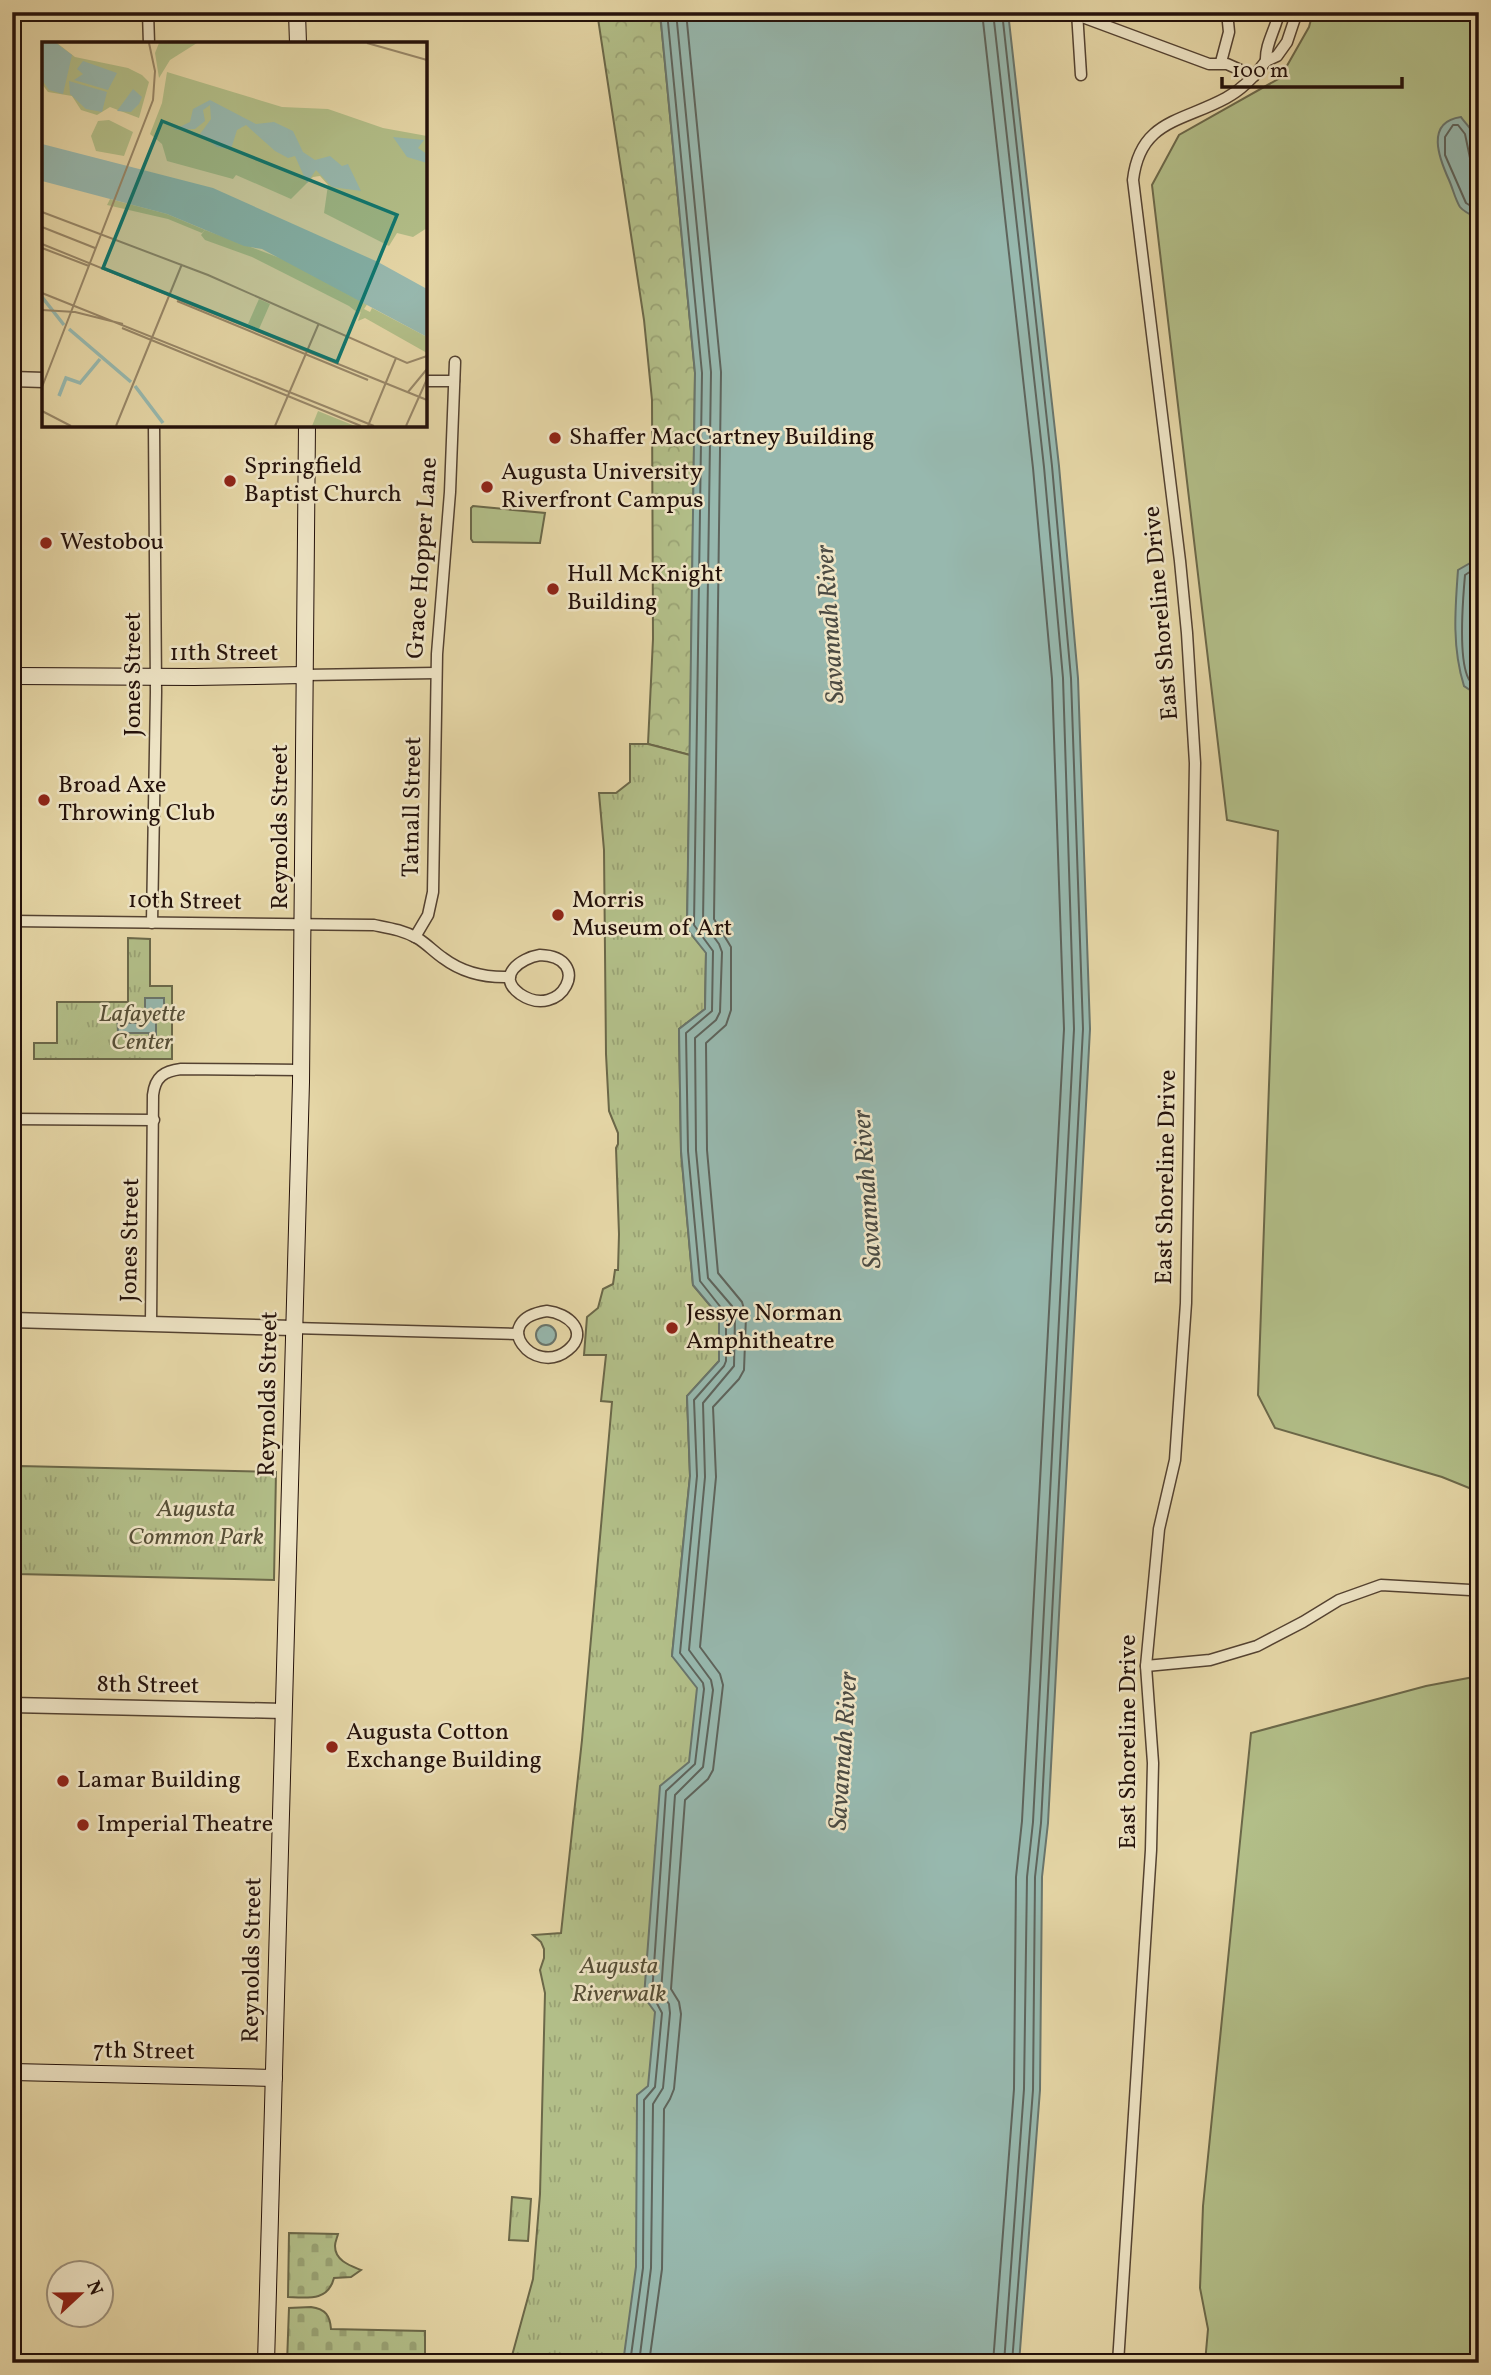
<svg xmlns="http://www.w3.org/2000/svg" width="1491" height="2375" font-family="Vollkorn,serif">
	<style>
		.green { fill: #b2be88; stroke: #6b6849; stroke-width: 2 }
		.forest { fill: url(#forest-crowns); stroke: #6b6849; stroke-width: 2 }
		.cemetery { fill: url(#cemetery-stones); stroke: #6b6849; stroke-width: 2 }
		.park { fill: url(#park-tufts); stroke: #6b6849; stroke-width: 2 }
		.water { fill: #97b8ae; stroke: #69756c; stroke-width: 2 }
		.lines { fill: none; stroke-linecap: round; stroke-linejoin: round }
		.shore { stroke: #5e645c; stroke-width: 2 }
		.minor-casing { stroke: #544231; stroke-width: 13 }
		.tertiary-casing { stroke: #544231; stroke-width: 17 }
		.secondary-casing { stroke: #24110a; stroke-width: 18 }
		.minor { stroke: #eee4c5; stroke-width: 10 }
		.tertiary { stroke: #eee4c5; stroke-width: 14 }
		.secondary { stroke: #eee4c5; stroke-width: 16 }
		.poi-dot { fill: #8f2418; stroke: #eee4c5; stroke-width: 2.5 }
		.labels { text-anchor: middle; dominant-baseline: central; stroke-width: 5; stroke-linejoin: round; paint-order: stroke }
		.poi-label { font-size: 24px; fill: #24110a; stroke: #eee4c5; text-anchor: start }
		.street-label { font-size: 24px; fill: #24110a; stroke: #eee4c5 }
		.park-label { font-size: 24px; font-style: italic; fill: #564e36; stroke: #eee4c5 }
		.water-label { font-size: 26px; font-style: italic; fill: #4c4b43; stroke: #eee4c5 }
		.inset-river { fill: none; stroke: #97b8ae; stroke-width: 3.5 }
		.inset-road { fill: none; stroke: #988768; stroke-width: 2 }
		.view { fill: #0f766e; fill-opacity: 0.15; stroke: #0f766e; stroke-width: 3.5 }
		.inset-edge { fill: none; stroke: #24110a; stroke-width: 3.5 }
	</style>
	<defs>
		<pattern id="forest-crowns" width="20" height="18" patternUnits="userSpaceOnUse" patternTransform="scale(1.75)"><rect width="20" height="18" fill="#b2be88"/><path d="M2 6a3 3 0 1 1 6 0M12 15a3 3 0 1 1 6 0" fill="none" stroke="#99a274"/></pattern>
		<pattern id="cemetery-stones" width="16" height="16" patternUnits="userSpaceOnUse" patternTransform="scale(1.75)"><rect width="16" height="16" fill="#b2be88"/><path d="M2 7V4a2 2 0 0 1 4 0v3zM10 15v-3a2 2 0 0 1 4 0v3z" fill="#99a274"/></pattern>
		<pattern id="park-tufts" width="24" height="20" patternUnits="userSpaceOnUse" patternTransform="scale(1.75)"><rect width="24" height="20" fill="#b2be88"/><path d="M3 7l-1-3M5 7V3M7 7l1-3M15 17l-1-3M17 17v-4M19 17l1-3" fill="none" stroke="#99a274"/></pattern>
	</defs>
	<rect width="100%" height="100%" fill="#e5d6a6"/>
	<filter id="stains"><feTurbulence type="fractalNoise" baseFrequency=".00286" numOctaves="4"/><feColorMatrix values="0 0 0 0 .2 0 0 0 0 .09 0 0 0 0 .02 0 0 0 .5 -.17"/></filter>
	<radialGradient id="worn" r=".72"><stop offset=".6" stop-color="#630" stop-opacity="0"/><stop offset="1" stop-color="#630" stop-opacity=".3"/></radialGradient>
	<g class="green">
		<polygon points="1313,12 1479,12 1479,1492 1442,1477 1275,1428 1258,1395 1278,831 1227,820 1152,185 1179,135 1280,78 1309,27"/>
		<polygon points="473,506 545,513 540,543 473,542 471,539 471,508"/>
		<polygon points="1479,1676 1479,2363 1205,2363 1208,2329 1200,2288 1203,2206 1251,1733 1426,1686"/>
	</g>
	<polygon class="forest" points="597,12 660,12 695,373 690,755 648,744 653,639 652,400 644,320"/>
	<g class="cemetery">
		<path d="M289,2233L338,2234C337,2238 335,2242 335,2246C335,2261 351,2266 361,2270L351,2277L334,2278C328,2301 309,2298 288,2297Z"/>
		<path d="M311,2307C326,2309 330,2316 331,2329L425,2331V2363H287L289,2308Z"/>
	</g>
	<g class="park">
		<polygon points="630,744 648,744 690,755 687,929 706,952 705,1009 679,1029 681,1151 693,1285 719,1316 719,1361 687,1396 690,1476 672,1656 715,1671 668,2363 510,2363 533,2279 540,2194 545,1993 540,1970 544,1958 544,1949 541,1942 533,1935 561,1933 582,1740 612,1402 601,1401 606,1355 584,1355 587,1317 598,1308 603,1289 613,1284 615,1270 618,1270 619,1234 616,1148 618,1144 618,1133 609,1111 606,1054 604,850 599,793 616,793 630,782"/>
		<polygon points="128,938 150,939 150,986 172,986 172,1059 34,1059 34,1043 57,1043 57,1002 128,1002"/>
		<polygon points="19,1466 276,1472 274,1580 17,1574"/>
		<polygon points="512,2197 531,2199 528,2241 509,2240"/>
	</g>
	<g class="water">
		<polygon points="660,12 1008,12 1059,466 1078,678 1090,1029 1048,1823 1042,1877 1040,2090 1019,2363 623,2363 636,2267 637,2095 648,2086 655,2012 644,1997 660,1786 689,1762 697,1688 672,1656 690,1476 687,1396 719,1361 719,1316 693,1285 681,1151 679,1029 705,1009 706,953 687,929 695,373"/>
		<path d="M1461,117C1464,122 1470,127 1472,132C1477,144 1473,158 1479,169V219C1473,216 1464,212 1460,207C1455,199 1453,189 1449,180C1439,158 1425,122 1461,117Z"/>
		<path d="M1479,558V696L1464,686C1452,648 1455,610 1458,570Z"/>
		<polygon points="145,998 164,998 164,1012 156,1012 156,1045 150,1044 149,1033 118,1033 117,1010 127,1010 127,1023 145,1023"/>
		<circle cx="546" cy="1335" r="10"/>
	</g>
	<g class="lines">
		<g class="shore">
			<polyline points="982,12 1033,468 1052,679 1064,1029 1022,1821 1016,1877 1014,2089 993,2363"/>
			<polyline points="993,12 1044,467 1063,678 1074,1029 1033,1822 1027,1877 1024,2089 1004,2363"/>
			<polyline points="1002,12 1052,466 1071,678 1083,1029 1041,1823 1035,1877 1033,2090 1012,2363"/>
			<polyline points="1479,161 1470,158 1465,134 1458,125 1453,125 1445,137 1445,155 1466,203 1479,211"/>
			<path d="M1479,566L1465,575C1463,598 1457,663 1470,681C1471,683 1477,687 1479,688"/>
			<path d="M1479,576L1473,581C1471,609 1465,653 1479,677"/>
			<polyline points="630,2363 643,2268 644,2100 655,2087 662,2013 652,1994 666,1791 695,1764 704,1689 703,1683 680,1653 697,1476 694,1400 724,1366 726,1361 726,1314 700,1281 688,1151 686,1033 712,1011 713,951 694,925 702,373 667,12"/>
			<polyline points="639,2363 651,2268 653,2104 663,2088 670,2013 669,2004 661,1992 675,1795 703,1767 713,1690 711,1680 689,1650 705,1477 703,1403 734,1366 735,1316 732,1306 708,1278 696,1150 695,1038 716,1020 720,1012 722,952 719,944 703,922 711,372 676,12"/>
			<polyline points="649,2363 662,2269 664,2109 670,2099 674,2089 681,2014 679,2002 671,1989 685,1800 708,1779 713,1770 723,1685 720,1674 700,1647 716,1477 713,1407 739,1379 744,1370 746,1316 742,1302 718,1273 707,1150 706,1043 726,1025 731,1010 731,947 714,919 721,372 686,12"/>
		</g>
		<defs>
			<g id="minor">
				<polyline points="148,12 149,44"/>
				<polyline points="1077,12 1081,75"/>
				<polyline points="1077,15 1209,64 1227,64 1254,76"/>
				<polyline points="1266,61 1277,56 1287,42 1297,12"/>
				<path d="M1266,61C1265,44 1276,29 1279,12"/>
				<polyline points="1221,62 1229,32 1227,12"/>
				<polyline points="425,381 454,381"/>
				<polyline points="305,675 436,673"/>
				<path d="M12,921L374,925C389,928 403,930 417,938C426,943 434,952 443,958C463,973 485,978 510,977"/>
				<polyline points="152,923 156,692 154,425"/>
				<polyline points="415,937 428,915 433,892 437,654 450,492 455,362"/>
				<path d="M540,955C595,957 561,1022 520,994C495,976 521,958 540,955Z"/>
				<polyline points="12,1119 154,1120"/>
				<path d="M547,1311C568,1313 590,1332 568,1350C534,1378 487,1320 547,1311Z"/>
				<path d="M151,1323L153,1095C155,1077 164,1071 181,1069L301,1070"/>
				<polyline points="293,1328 517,1334"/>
				<polyline points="1146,1666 1210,1660 1257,1646 1303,1622 1339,1600 1381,1585 1470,1590"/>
				<path d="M1118,2363L1151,1850L1153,1763L1146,1666L1159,1529L1175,1460L1186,1303L1195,763L1187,633L1180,561L1133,180C1140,120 1182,122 1226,98C1243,89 1255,76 1266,61"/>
			</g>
			<g id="tertiary">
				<polyline points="12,379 44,380"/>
				<polyline points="12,1320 293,1328"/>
				<polyline points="12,1705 283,1711"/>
			</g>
			<g id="secondary">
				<polyline points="297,12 298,44"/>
				<polyline points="12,676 194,677 305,675"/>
				<polyline points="12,2072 274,2078"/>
				<polyline points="266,2363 301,1082 307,425"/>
			</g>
		</defs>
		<use href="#minor" class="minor-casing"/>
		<use href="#tertiary" class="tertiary-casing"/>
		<use href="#secondary" class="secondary-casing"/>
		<use href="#minor" class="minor"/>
		<use href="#tertiary" class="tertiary"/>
		<use href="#secondary" class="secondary"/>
	</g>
	<g class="poi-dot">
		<circle cx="555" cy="438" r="7"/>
		<circle cx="230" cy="481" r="7"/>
		<circle cx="487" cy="487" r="7"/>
		<circle cx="46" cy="543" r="7"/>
		<circle cx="553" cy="589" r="7"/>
		<circle cx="44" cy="800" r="7"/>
		<circle cx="558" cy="915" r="7"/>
		<circle cx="672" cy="1328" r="7"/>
		<circle cx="332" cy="1747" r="7"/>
		<circle cx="63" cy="1781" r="7"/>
		<circle cx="83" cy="1825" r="7"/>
	</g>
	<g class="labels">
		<g class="poi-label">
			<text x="569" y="438">Shaffer MacCartney Building</text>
			<text x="244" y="467">Springfield<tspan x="244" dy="28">Baptist Church</tspan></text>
			<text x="501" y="473">Augusta University<tspan x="501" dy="28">Riverfront Campus</tspan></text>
			<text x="60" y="543">Westobou</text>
			<text x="567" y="575">Hull McKnight<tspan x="567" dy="28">Building</tspan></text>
			<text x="58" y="786">Broad Axe<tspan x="58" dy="28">Throwing Club</tspan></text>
			<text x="572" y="901">Morris<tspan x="572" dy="28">Museum of Art</tspan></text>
			<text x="686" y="1314">Jessye Norman<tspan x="686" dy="28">Amphitheatre</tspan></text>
			<text x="346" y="1733">Augusta Cotton<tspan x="346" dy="28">Exchange Building</tspan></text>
			<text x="77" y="1781">Lamar Building</text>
			<text x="97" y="1825">Imperial Theatre</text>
		</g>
		<g class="street-label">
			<text transform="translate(423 558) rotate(-86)">Grace Hopper Lane</text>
			<text transform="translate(1162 613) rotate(-95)">East Shoreline Drive</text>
			<text x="224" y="654">11th Street</text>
			<text transform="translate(134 674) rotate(-90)">Jones Street</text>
			<text transform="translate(413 807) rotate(-89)">Tatnall Street</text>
			<text transform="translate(281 827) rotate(-90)">Reynolds Street</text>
			<text transform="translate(185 902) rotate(1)">10th Street</text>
			<text transform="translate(1167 1177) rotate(-89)">East Shoreline Drive</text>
			<text transform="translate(131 1240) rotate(-89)">Jones Street</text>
			<text transform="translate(269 1394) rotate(-89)">Reynolds Street</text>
			<text transform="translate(148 1686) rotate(1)">8th Street</text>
			<text transform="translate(1129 1742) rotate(-90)">East Shoreline Drive</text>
			<text transform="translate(253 1960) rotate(-89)">Reynolds Street</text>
			<text transform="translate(144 2052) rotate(1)">7th Street</text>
		</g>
		<g class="park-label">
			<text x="142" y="1015">Lafayette<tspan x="142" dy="28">Center</tspan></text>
			<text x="196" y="1510">Augusta<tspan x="196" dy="28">Common Park</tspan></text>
			<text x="619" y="1967">Augusta<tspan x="619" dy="28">Riverwalk</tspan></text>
		</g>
		<g class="water-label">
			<text transform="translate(831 624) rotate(-94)">Savannah River</text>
			<text transform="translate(868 1189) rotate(-94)">Savannah River</text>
			<text transform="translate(844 1751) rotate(-86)">Savannah River</text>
		</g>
	</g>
	<g transform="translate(42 42)">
		<rect width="385" height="385" fill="#e5d6a6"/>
		<path d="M125,30L240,65L286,67L341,86L385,94V186L371,195L355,191L347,204L282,171L286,143L278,134L271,135L249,157L194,133L191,137L125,119L120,102L108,92L120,61ZM56,79L67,78L91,90L82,114L54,109L49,94Z" fill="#b2be88"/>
		<path d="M68,157L125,172L163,188L160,191L126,177L65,163Z" fill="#b2be88"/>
		<path d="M0,1H15L33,15L86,26L100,33L107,40L97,76L68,65L55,73L39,68L30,54L6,50L0,42ZM117,1H155L128,18L117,36L113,11ZM163,188L254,222L328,258L322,267L328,270L330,266L385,295V311L323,276L316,279L319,269L314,277L316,271L307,264L210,215L163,198L159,193ZM217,257L228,262L217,287L206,282ZM276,369L313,384H270Z" fill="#b2be88"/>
		<path d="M0,1H14L30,13L21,52L7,48L0,38ZM41,19L75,31L66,48L32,38L41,32L35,27ZM27,39L65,50L60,70L44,67L28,52ZM91,47L100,55L97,62L89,70L75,69ZM168,58L214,82L232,80L251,89L261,110L273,118L288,114L300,124L306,122L319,149L290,145L274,128L265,141L253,114L246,116L233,109L204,83L195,88L189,107L175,105L158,92L169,77L168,63L161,68L163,79L153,87L131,88L148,80L151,67ZM351,95L382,98L376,106L385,112V121L365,115ZM0,102L171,146L336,220L385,247V295L220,207L202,204L125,172L0,139Z" fill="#97b8ae"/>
		<path class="inset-river" d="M0,255L22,283M27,287L89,340M93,344L121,381M17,354L24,336L38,341L58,317"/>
		<path class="inset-road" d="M325,1L385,18M0,170L166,233L365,321L385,314M0,185L53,206M0,202L385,358M0,206L47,224M0,251L332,384M135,259L326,338M0,268L33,270L81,282M80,286L319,384M0,345L111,58L113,29L107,1M366,350L385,327M0,369L29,384M74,384L140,222M233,384L277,281M326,384L354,316M364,384L385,337"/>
		<path class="view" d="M120,79L355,173L295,320L61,226Z"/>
		<rect width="385" height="385" class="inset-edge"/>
	</g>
	<rect width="1491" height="2375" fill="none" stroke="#e5d6a6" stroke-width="42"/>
	<rect x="14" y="14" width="1463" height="2347" fill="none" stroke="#24110a" stroke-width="3.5"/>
	<rect x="21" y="21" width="1449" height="2333" fill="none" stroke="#24110a" stroke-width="2"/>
	<g transform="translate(80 2294) rotate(68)"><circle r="33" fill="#eee4c5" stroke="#9d907a" stroke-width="2"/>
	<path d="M0-5L12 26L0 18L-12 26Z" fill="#8f2418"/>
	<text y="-10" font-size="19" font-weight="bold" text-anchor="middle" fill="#24110a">N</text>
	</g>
	<path d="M1222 77v10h180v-10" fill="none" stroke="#24110a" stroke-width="3.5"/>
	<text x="1232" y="77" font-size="21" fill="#24110a" stroke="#eee4c5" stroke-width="5" paint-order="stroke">100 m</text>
	<rect width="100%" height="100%" filter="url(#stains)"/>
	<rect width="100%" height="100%" fill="url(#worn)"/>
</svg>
